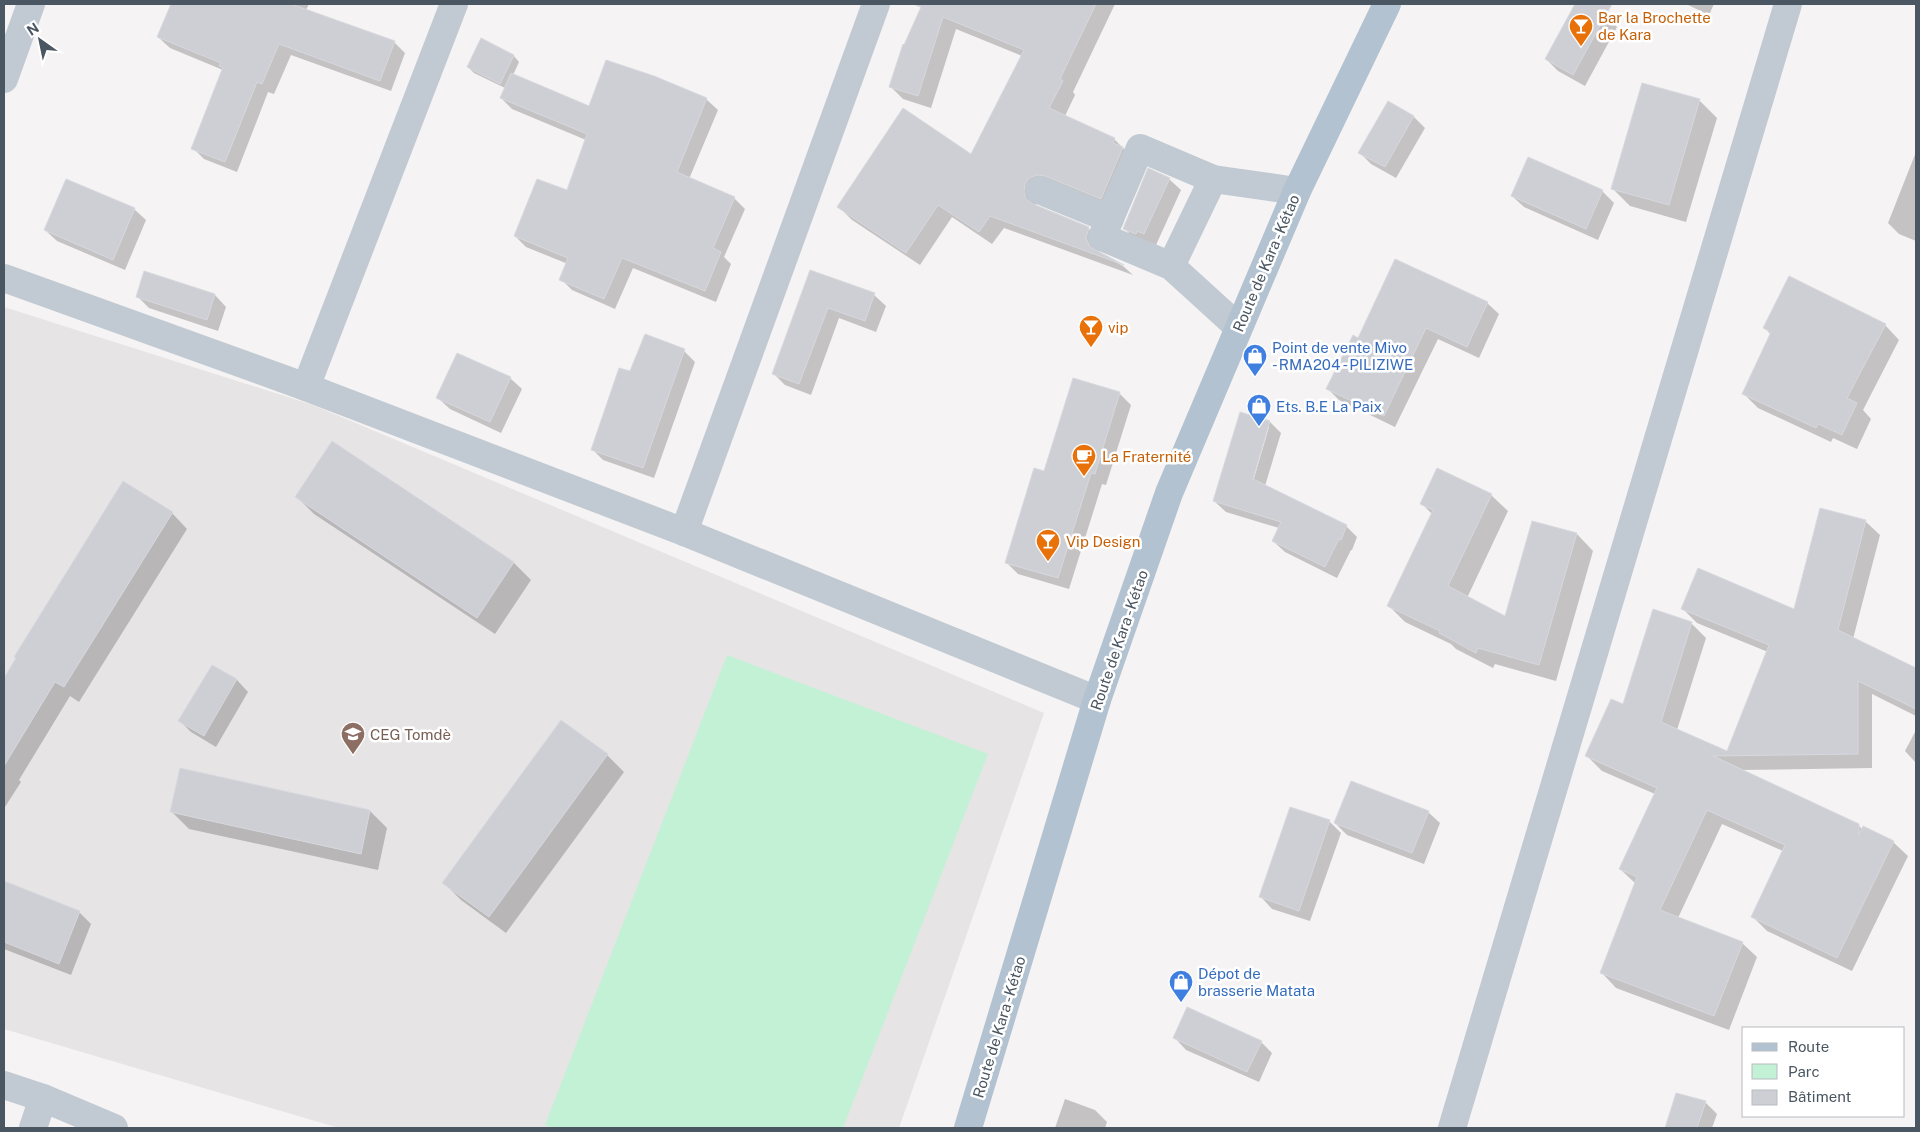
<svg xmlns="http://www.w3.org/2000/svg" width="1920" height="1132" font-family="'Public Sans',sans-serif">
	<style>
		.education { fill: #e6e4e5 }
		.green { fill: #c3f1d5 }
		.shadow { fill: #0003; fill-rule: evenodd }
		.building { fill: #cdcfd5; stroke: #d7d9de }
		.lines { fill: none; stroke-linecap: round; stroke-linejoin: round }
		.minor { stroke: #c1cad2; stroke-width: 28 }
		.major { stroke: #b3c2d1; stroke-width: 28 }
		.labels { text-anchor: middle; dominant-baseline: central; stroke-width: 5; stroke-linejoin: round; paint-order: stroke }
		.food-label { font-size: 15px; fill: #c56008; stroke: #fff; text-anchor: start }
		.street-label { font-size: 15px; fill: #4a5661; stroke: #fff }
		.shop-label { font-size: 15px; fill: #366cbe; stroke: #fff; text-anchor: start }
		.education-label { font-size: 15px; fill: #785e54; stroke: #fff; text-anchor: start }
	</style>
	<rect width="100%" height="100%" fill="#f5f3f3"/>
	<polygon class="education" points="4,307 313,405 1044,713 899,1128 339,1128 4,1029"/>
	<polygon class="green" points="727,655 988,754 843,1128 554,1128 545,1125"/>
	<g class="shadow">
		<polygon points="172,4 309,4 306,10 394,42 405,53 391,91 291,55 274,94 268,92 237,172 204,159 193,148 223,70 170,48 158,37"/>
		<polygon points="923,4 1115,4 1073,92 1075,95 1065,116 1114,139 1136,161 1115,211 1037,197 1036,206 1088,228 1102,242 1099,253 1123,266 1133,275 1004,228 992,244 952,217 920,265 852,220 839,207 972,156 1022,56 956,29 931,108 903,99 890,86"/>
		<polygon points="1577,4 1584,4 1606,15 1617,27 1585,86 1558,71 1546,59"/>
		<polygon points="1686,4 1714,4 1709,15"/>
		<polygon points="482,40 514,56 519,62 513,75 590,108 706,99 718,110 689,179 734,198 745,209 724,257 731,264 716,302 633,268 615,309 572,290 561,279 568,264 526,247 515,236 567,192 586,140 512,109 501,98 505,88 474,73 468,67"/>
		<polygon points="1643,84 1700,101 1717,118 1686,222 1630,206 1613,189"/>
		<polygon points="1414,117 1425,128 1396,178 1371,164 1360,153"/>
		<polygon points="1916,152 1916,241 1899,234 1888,223"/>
		<polygon points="1169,179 1181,190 1156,245 1136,240 1124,228"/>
		<polygon points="1602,191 1614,203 1598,240 1524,207 1512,196"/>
		<polygon points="134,209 146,220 125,270 57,241 45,230"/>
		<polygon points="145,272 215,295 226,307 218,331 149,308 137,296"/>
		<polygon points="811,272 874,295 886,306 876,332 839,318 811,395 785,385 774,374"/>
		<polygon points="1487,303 1499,314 1479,358 1438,339 1395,427 1339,400 1328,389 1358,339"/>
		<polygon points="1885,325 1899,340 1863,410 1871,419 1857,449 1833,438 1831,442 1758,408 1744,394 1771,335 1765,328"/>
		<polygon points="684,351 695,362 654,478 603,460 592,449 631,373"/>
		<polygon points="510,378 522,389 501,433 450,409 438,398"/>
		<polygon points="1120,394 1131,405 1106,485 1102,484 1069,589 1018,574 1006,562 1044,473"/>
		<path d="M1270,422L1281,433L1265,486L1346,526L1357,537L1352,550H1351L1337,578L1285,552L1273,541L1279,528L1226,512L1214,501ZM1267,427H1269L1252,485H1250Z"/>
		<polygon points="333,443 514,563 531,580 495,634 314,514 297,497"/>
		<polygon points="1491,495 1508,511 1467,598 1506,618 1577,534 1593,551 1556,681 1495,664 1493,668 1456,649 1451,644 1405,622 1389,606 1432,514 1421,503"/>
		<polygon points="172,513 187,529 79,702 70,696 19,780 21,782 5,807 4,807 4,680 17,658"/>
		<polygon points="1865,521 1880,535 1853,639 1916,669 1916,716 1872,694 1872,768 1740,770 1858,825 1863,830 1893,842 1908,856 1852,971 1767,931 1752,916 1783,851 1722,824 1678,918 1742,943 1757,957 1729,1030 1616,988 1602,973 1636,884 1620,869 1655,794 1602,771 1587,756 1623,706 1691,623 1706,638 1677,730 1728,752 1768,652 1697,623 1682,608 1794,610"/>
		<polygon points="212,666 237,680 248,692 216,747 191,732 180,721"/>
		<polygon points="1916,730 1916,763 1905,751"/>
		<polygon points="607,755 624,772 506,933 461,900 444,883"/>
		<polygon points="370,811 387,828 378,870 189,829 172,812"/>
		<polygon points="1428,812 1440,823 1424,864 1347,835 1335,823"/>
		<polygon points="1329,821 1341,833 1310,921 1272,909 1261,897"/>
		<polygon points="4,883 79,912 91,924 71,975 4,949"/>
		<polygon points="1175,1038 1261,1042 1272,1053 1259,1082 1186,1050"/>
		<polygon points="1677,1094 1705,1102 1717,1114 1712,1128 1667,1128"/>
		<polygon points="1065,1099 1095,1110 1107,1122 1105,1128 1055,1128"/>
	</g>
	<g class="building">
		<polygon points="171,4 291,4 395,41 380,81 279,44 262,84 257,82 225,162 191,149 223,67 219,66 221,63 157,37"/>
		<polygon points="913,4 1096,4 1060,79 1063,81 1049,108 1115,138 1113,143 1123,147 1101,199 1045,176 1037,175 1029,178 1025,184 1024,192 1026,199 1033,204 1089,227 1086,238 1090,247 1124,265 990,216 979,232 938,205 906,253 837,207 903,108 971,154 1024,50 943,17 918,96 889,87 903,44 904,45 921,7"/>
		<polygon points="1575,4 1612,4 1573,75 1545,59"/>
		<polygon points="481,38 514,55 500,84 467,67"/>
		<polygon points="606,60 654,76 707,98 677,172 735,197 713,248 721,252 705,291 622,258 604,299 559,280 568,258 514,236 537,179 567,190 587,134 500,98 511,73 589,106"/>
		<polygon points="1642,83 1700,99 1669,205 1611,189"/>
		<polygon points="1388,101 1414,116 1385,167 1358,153"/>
		<polygon points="1528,157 1603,190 1586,229 1511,196"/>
		<polygon points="1148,168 1170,178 1144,234 1137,231 1136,234 1123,229"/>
		<polygon points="66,179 135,208 113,260 44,230"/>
		<polygon points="1395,259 1488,302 1467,347 1426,328 1384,416 1326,389 1353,335 1358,338"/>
		<polygon points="810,270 875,293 865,321 828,308 799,384 772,374"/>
		<polygon points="144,271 215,294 207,320 136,297"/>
		<polygon points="1789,276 1886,324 1847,398 1857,403 1842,435 1818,424 1816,428 1742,394 1771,332 1763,328"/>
		<polygon points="645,334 685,349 643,468 591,450 619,368 630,371"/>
		<polygon points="457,353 511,377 490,422 436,398"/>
		<polygon points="1073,378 1120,392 1095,474 1091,473 1058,578 1005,563 1034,468 1044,471"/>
		<polygon points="1240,412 1270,421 1253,479 1347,525 1341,540 1339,539 1325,567 1272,541 1281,522 1213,501"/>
		<polygon points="332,441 514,562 477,618 295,497"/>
		<polygon points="1437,468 1492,494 1448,586 1505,616 1532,521 1577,533 1539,665 1478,648 1476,653 1439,633 1440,631 1387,606 1433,510 1420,504"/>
		<polygon points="123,481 173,512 64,687 55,682 4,766 4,678 16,658 14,657"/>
		<polygon points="1820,508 1866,520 1838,630 1916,668 1916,709 1858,681 1858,754 1713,756 1859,824 1859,835 1863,826 1894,841 1837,958 1751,917 1785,845 1707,810 1660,910 1743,942 1714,1016 1600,973 1637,877 1619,869 1657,788 1585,756 1611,699 1623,704 1653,609 1692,622 1661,722 1727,751 1769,645 1681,609 1698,568 1794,609"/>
		<polygon points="212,665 237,679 204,736 178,721"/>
		<polygon points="561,720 608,754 489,917 442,883"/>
		<polygon points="180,768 370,810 361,854 170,812"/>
		<polygon points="1351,781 1429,811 1412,853 1334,823"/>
		<polygon points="1290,807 1330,820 1299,911 1259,897"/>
		<polygon points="4,881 80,911 59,964 4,942"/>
		<polygon points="1187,1007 1262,1041 1247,1072 1173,1038"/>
		<polygon points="1676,1093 1706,1101 1697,1128 1665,1128"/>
	</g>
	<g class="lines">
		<g class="minor">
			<polyline points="4,79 31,4"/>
			<polyline points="1039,190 1110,219"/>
			<polyline points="1171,266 1213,179"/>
			<polyline points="4,278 306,387 684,532 1097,700"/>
			<polyline points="1238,327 1171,266 1102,237 1140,148 1213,179 1297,191"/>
			<polyline points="306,387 454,4"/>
			<polyline points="684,532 876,4"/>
			<polyline points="4,1085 43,1098 114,1128"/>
			<polyline points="33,1128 43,1098"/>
			<polyline points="1452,1128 1788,4"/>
		</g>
		<polyline class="major" points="968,1128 1097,700 1169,493 1297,191 1387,4"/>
	</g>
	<defs>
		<symbol id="bar-pin" viewBox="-11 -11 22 30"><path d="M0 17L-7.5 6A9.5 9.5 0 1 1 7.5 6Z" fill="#e8710a" stroke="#fff"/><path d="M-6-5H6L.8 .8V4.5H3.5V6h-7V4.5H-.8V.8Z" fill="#fff"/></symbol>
		<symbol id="shop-pin" viewBox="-11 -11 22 30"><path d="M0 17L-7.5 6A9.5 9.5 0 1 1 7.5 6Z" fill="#3f7fe0" stroke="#fff"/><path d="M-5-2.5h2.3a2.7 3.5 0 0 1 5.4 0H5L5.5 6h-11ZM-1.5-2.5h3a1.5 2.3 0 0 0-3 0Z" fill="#fff"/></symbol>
		<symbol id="cafe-pin" viewBox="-11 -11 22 30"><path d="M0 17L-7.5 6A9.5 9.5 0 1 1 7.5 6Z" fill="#e8710a" stroke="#fff"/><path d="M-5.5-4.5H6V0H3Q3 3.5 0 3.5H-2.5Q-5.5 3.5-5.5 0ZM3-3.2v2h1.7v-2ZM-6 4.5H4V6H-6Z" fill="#fff"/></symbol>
		<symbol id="school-pin" viewBox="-11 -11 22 30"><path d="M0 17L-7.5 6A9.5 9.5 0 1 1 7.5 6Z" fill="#8d6e63" stroke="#fff"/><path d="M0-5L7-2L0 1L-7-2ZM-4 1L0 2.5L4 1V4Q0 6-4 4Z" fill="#fff"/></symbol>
	</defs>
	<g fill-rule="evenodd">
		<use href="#bar-pin" x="1567" y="12" width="28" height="38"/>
		<use href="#bar-pin" x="1077" y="313" width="28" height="38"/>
		<use href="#shop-pin" x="1241" y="342" width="28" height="38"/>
		<use href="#shop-pin" x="1245" y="392" width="28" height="38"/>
		<use href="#cafe-pin" x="1070" y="442" width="28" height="38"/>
		<use href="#bar-pin" x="1034" y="527" width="28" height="38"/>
		<use href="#school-pin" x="339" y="720" width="28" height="38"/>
		<use href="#shop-pin" x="1167" y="968" width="28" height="38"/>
	</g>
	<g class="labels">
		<g class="food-label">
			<text x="1598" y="17">Bar la Brochette<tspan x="1598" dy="17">de Kara</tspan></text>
			<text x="1108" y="327">vip</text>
			<text x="1102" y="456">La Fraternité</text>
			<text x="1066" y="541">Vip Design</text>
		</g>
		<g class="street-label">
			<text transform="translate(1266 263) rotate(-67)">Route de Kara - Kétao</text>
			<text transform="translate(1119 640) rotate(-71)">Route de Kara - Kétao</text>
			<text transform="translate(999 1027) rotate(-73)">Route de Kara - Kétao</text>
		</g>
		<g class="shop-label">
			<text x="1272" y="347">Point de vente Mivo<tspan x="1272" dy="17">- RMA204 - PILIZIWE</tspan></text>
			<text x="1276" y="406">Ets. B.E La Paix</text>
			<text x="1198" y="973">Dépot de<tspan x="1198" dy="17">brasserie Matata</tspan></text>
		</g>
		<g class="education-label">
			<text x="370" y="734">CEG Tomdè</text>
		</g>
	</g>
	<rect width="1920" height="1132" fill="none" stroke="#4a5661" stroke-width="10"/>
	<rect x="1742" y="1027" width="162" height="90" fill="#ffffff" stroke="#b7bbc0"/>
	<rect x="1752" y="1043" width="25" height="8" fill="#b3c2d1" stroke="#b7bbc0"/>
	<text x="1788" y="1052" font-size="15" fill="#4a5661">Route</text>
	<rect x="1752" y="1064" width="25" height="15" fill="#c3f1d5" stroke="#b7bbc0"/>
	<text x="1788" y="1077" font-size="15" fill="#4a5661">Parc</text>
	<rect x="1752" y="1090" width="25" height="15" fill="#cdcfd5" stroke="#b7bbc0"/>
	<text x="1788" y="1102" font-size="15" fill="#4a5661">Bâtiment</text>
	<g transform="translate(40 40) rotate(327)" stroke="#ffffff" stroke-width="4" paint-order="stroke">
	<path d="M0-4L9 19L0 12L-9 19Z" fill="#4a5661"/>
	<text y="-8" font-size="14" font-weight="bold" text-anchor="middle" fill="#4a5661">N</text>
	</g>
</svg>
